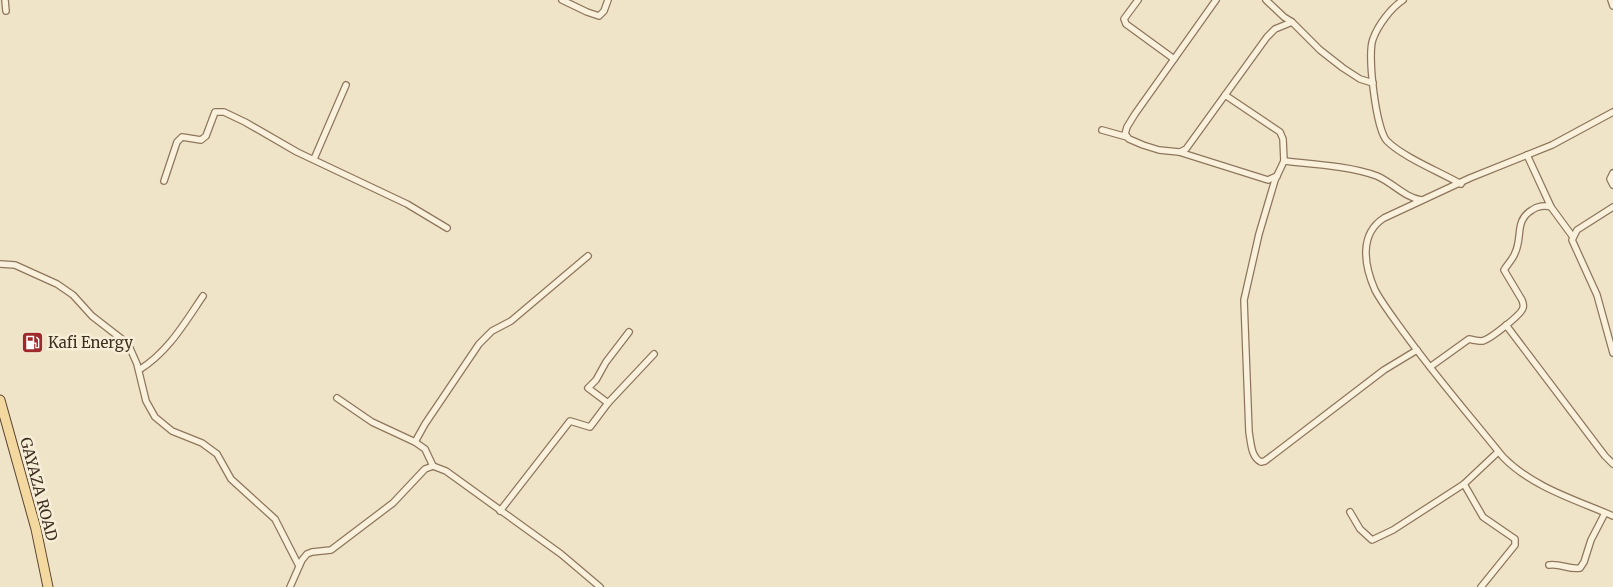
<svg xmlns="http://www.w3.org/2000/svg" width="1613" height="587" font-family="Merriweather,serif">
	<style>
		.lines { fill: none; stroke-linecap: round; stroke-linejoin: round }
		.street-casing { stroke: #8d765c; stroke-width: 8 }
		.primary-casing { stroke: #5b4430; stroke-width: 11 }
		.street { stroke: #faf1dc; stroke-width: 5.5 }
		.primary { stroke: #f3d9a0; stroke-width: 9 }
		.labels { text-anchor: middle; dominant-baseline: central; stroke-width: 5; stroke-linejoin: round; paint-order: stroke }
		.poi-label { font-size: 15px; fill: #3d2e20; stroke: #f7eed8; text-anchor: start }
		.street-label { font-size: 15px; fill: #3d2e20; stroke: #f7eed8 }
	</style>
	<rect width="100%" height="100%" fill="#f0e4c8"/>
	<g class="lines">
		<defs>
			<g id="street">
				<polyline points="5,0 6,11"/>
				<polyline points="562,0 587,12 599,16 604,11 608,0"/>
				<polyline points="1138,0 1124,19 1126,24 1174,59"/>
				<polyline points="1216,0 1135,114 1127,127 1125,134 1129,139 1143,145 1159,150 1179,152 1268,180 1277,176"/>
				<polyline points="1266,0 1284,17 1292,22 1320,50 1343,68 1360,79 1373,83"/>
				<path d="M1403,0C1391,8 1378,25 1373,39C1367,54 1376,130 1387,141C1403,157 1440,172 1461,184"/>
				<polyline points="1611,0 1613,6"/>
				<path d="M1225,95L1280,132L1283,139L1284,161L1275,180L1259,234L1244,300L1249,432C1251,443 1251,457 1261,462L1265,461L1384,370L1417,350"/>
				<path d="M1613,112L1552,145L1470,178L1384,218C1359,234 1364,265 1375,290C1383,305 1395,320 1405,334C1436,377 1470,416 1503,457C1532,487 1576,500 1613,516"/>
				<polyline points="1102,130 1127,137"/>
				<polyline points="1180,152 1186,149 1267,37 1275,29 1292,22"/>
				<polyline points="1527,155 1551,207"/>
				<polyline points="314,159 346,85"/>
				<path d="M1284,161C1311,164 1351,166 1377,176C1393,183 1404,197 1421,200"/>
				<polyline points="1613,173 1610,179 1613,185"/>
				<polyline points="164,181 177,142 182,137 201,140 206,136 215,112 224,112 245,122 297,152 407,204 447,228"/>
				<polyline points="1613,207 1577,230 1572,240 1597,295 1613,353"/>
				<polyline points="0,264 15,265 57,284 73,295 92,316 123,340 129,346 137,364 146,401 155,417 172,431 202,443 217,454 231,479 275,519 299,566"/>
				<polyline points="1506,325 1605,456 1613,464"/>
				<path d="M1430,367L1469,339C1473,340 1478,341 1482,341C1489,340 1521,315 1523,308C1524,305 1523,303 1522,300L1504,270C1507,265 1513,259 1515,253C1523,237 1514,221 1532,210C1537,206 1545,205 1551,207L1573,237"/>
				<path d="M139,370C168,352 184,324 203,296"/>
				<polyline points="337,398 372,422 415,442 425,449 433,466"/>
				<polyline points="608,403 654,354"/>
				<polyline points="415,442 425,424 479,344 492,331 511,321 588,256"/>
				<polyline points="1464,484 1483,517 1515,539 1515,545 1481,587"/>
				<polyline points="500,511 570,421 590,427 608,403 588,388 596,380 606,362 629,332"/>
				<polyline points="1350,512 1360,529 1372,540 1393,530 1464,484 1498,452"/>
				<path d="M1549,565C1560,563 1569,570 1580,568L1584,562L1591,540L1605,513"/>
				<polyline points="290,587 302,560 307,554 312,552 331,550 393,503 425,469 433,466 446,471 561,554 600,587"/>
			</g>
			<polyline id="primary" points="0,400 36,529 48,587"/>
		</defs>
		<use href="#street" class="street-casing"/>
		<use href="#primary" class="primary-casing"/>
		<use href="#street" class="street"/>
		<use href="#primary" class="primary"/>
	</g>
	<defs>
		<symbol id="fuel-square" viewBox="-11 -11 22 22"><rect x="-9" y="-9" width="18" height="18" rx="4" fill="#9e2a2b" stroke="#f7eed8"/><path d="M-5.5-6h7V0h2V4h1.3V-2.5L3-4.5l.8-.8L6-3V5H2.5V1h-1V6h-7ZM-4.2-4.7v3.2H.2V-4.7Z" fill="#fff"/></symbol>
	</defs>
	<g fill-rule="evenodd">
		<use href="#fuel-square" x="20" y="330" width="25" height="25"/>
	</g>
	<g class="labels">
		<g class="poi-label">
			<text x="48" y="342">Kafi Energy</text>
		</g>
		<g class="street-label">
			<text transform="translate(39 489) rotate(75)">GAYAZA ROAD</text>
		</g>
	</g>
</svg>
